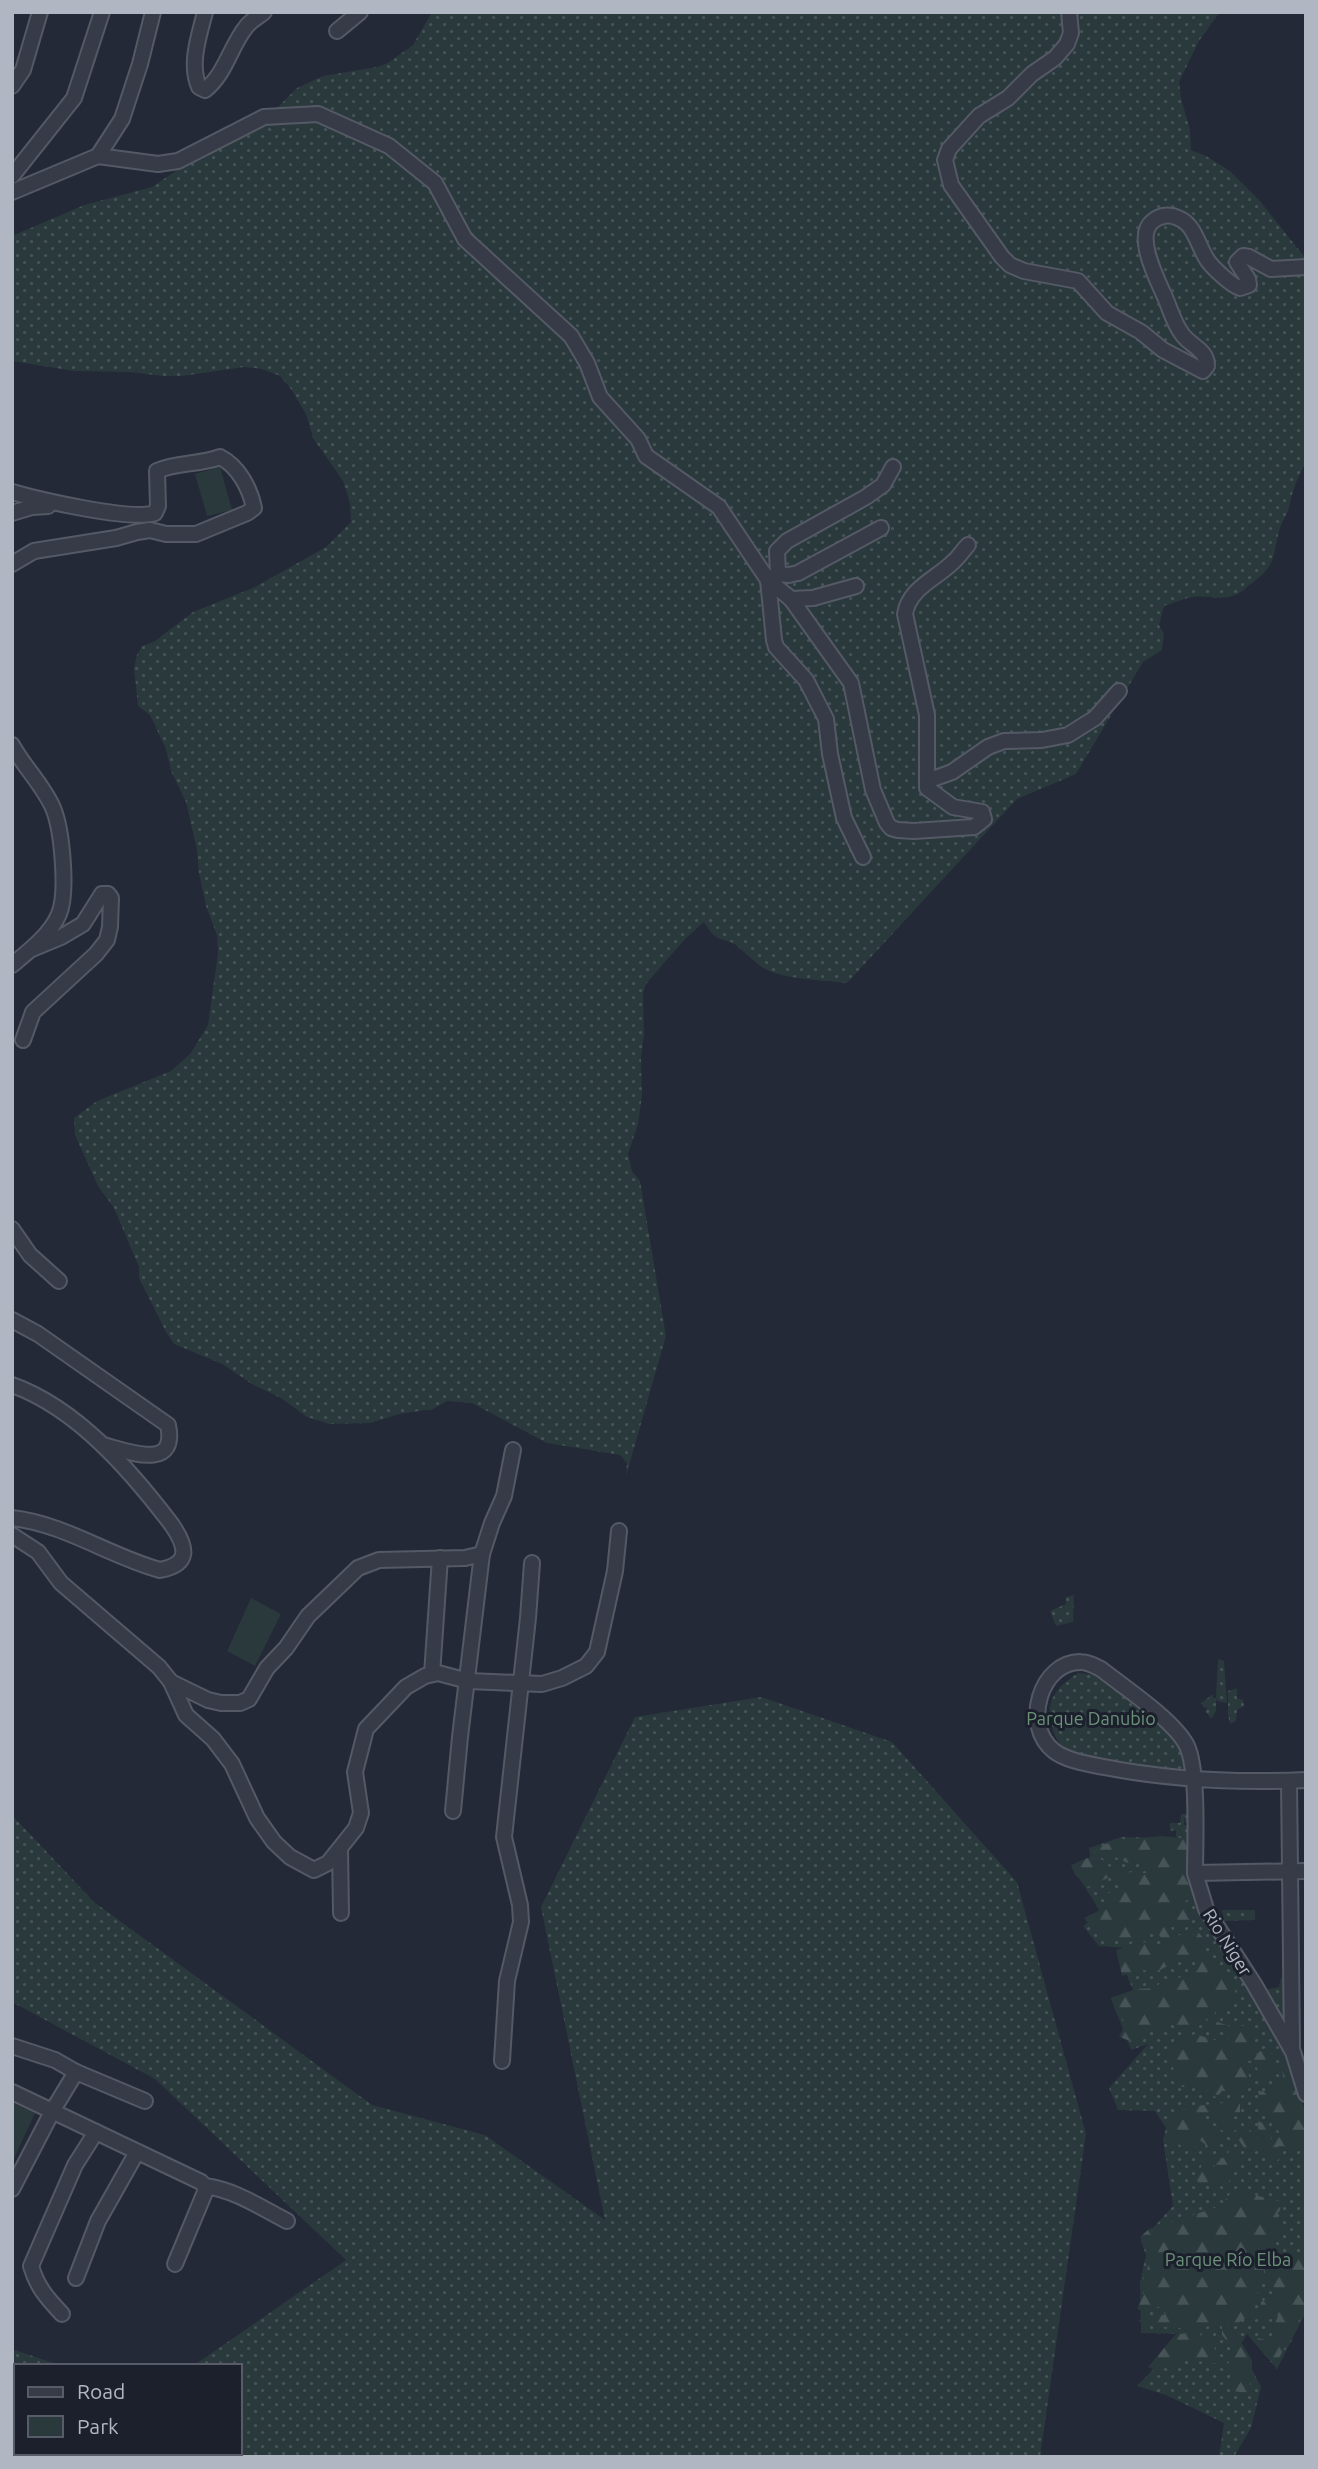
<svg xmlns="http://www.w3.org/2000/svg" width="1318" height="2469" font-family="Ubuntu,sans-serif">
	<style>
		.green { fill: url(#green-dots) }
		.forest { fill: url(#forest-firs) }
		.pitch { fill: #29393c }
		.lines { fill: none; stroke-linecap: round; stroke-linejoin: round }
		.minor-casing { stroke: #545965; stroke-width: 18 }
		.minor { stroke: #363b47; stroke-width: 14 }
		.labels { text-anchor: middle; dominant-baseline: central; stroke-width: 6; stroke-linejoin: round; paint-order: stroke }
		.park-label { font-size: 18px; fill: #6b9279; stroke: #1c202c }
		.street-label { font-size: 18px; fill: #b1b6c3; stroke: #1c202c }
	</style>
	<defs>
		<pattern id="green-dots" width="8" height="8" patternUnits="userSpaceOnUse" patternTransform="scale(1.75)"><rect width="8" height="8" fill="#29393c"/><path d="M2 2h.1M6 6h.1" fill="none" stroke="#465357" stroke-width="1.8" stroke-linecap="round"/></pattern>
		<pattern id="forest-firs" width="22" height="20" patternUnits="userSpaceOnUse" patternTransform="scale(1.75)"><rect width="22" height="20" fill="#29393c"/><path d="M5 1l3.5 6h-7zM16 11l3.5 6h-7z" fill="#465357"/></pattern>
	</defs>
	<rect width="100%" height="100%" fill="#232936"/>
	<g class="green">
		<path d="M432,12H1220L1199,41L1179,82L1181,98L1190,130L1191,150L1206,156L1230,171L1260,201L1306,259V463C1297,477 1292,492 1289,508C1287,515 1282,521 1280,528C1271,560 1278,565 1248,586C1245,589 1240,594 1235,595C1222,601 1206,595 1193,597C1181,599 1174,603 1164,606L1159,625L1164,634L1162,650L1143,662L1076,774L1017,799L847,983C823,980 787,980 765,969C754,963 738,944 730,942C718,938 714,939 704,922L686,938L664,963L646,984L643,993L644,1034L641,1058L642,1096L638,1124L628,1154L632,1171L640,1181L666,1336L626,1476L627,1463L620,1455L547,1443L472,1403L447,1401L433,1409L399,1414L371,1423L329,1424L307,1417L281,1398L252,1384L222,1364L174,1344L166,1332L139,1278V1267L114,1208L98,1186L75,1135L74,1118L97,1101L171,1071L190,1054L208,1025L218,953L217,935L206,906L199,873L197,850L186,802L171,771L166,749L150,715L138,706L134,668L137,655L142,646L155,641L193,612L255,587L326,547L351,522L350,503L343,481L313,438L306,414L291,389L280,376L262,369L244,367L182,376H163L130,372L74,371L12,361V236L84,205L152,187L195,158L267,118L297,88L323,76L377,67L388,63L413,45Z"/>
		<polygon points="1074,1595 1073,1622 1056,1626 1050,1611 1066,1604 1066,1597"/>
		<polygon points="1218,1659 1224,1661 1227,1703 1217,1701 1216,1698 1216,1711 1211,1719 1206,1712 1207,1707 1204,1708 1201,1703 1213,1694 1213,1698 1216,1698"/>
		<path d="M1078,1673L1105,1676L1167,1731L1181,1744L1185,1773C1177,1773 1167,1775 1158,1774C1145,1773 1076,1758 1068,1752C1057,1743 1053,1734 1051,1720C1046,1697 1060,1685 1078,1673Z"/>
		<polygon points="1237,1688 1237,1698 1243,1700 1244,1706 1237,1710 1236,1721 1230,1724 1228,1715 1228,1691"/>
		<polygon points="761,1697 892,1742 1017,1882 1086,2134 1040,2457 12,2457 12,2349 62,2366 16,2366 16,2453 240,2453 240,2366 193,2366 346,2260 155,2079 12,2002 12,1815 94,1902 372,2105 485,2135 605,2220 541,1907 635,1717"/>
		<polygon points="1186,1797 1189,1798 1189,1823 1185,1822 1185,1815 1184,1825 1189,1825 1189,1872 1286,2054 1306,2118 1306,2312 1277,2369 1247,2334 1240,2346 1261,2387 1251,2428 1234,2457 1219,2457 1224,2423 1166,2395 1137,2386 1187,2334 1141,2333 1140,2281 1146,2255 1141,2241 1173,2206 1163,2140 1166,2128 1155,2111 1118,2110 1109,2088 1148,2044 1131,2050 1111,1998 1133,1990 1121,1961 1124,1948 1099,1946 1083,1926 1101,1913 1076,1873 1091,1865 1089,1848 1121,1837 1180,1838 1176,1837 1176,1830 1170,1831 1170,1823 1180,1823 1181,1814 1186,1814"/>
		<polygon points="1222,1910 1255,1910 1255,1920 1224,1921"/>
		<polygon points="1281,1977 1287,1979 1287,2013 1284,2019 1264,1990 1279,1987"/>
	</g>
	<g class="forest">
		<path d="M1162,1836L1189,1839L1186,1873L1192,1898L1183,1902L1191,1918L1188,1925L1170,1926L1175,1935H1193L1196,1930L1206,1941L1201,1949L1204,1958L1217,1960L1238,1996L1229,2010L1217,2008L1212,2020L1229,2026H1254L1256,2054L1265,2048L1274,2056L1273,2073L1263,2080L1253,2060L1246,2062L1250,2081L1240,2093V2112L1235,2117L1226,2113L1231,2124L1228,2128L1217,2114H1193L1208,2127L1228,2134L1224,2140L1211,2142L1213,2167L1230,2151L1241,2154L1227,2186L1200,2185L1195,2177C1202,2168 1206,2156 1205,2144L1198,2139L1195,2154L1189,2149L1171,2141L1168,2124C1182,2103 1210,2105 1234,2102L1233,2091H1222L1217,2097L1210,2095L1204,2087H1177L1169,2047L1195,2034L1214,2040H1228V2032L1210,2030L1207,2018L1198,2020L1187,2030L1173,2024L1147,2031L1133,2042L1119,2037L1125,2025L1122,2017L1130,2013L1117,2015L1111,1998L1137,1989L1155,1988C1161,1980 1176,1976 1186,1978L1199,1962L1195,1957L1187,1960L1182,1958L1158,1971L1141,1970L1122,1976L1116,1950L1144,1942L1166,1946V1939H1162L1158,1933L1143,1934L1130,1942C1105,1939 1099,1938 1084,1918L1110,1905L1121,1894L1109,1898L1105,1895L1129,1883L1110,1877L1088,1887L1075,1875L1071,1865L1090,1857C1101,1865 1113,1866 1125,1874L1134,1871L1138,1878L1140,1873H1150L1148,1866L1134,1858L1128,1863L1115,1857L1106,1861L1089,1848L1122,1840Z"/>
		<polygon points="1282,2054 1286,2054 1306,2113 1306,2158 1304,2151 1295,2147 1278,2146 1274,2150 1280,2157 1276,2162 1265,2149 1247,2153 1234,2132 1246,2127 1255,2137 1260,2138 1257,2121 1268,2124 1272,2141 1279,2132 1269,2114 1264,2115 1258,2091 1272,2092 1275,2084 1283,2081"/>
		<path d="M1232,2191L1263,2197L1269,2208L1278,2200L1282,2207L1276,2216L1284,2225L1280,2242H1276L1268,2258L1251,2315L1235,2325L1228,2321L1252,2360V2379L1247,2393L1233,2391L1228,2364L1233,2348L1222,2335V2325L1203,2327L1200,2335L1212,2338L1219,2364L1184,2359L1158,2371L1148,2367L1176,2334L1194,2333L1196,2329L1148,2326L1138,2321L1145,2315H1166L1159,2307L1150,2305L1147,2313L1137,2309L1144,2294L1141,2284C1151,2267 1150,2255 1140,2237L1149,2229L1221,2206Z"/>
		<polygon points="1284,2255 1306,2257 1306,2307 1277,2362 1257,2338 1271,2341 1274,2326 1278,2316 1269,2310 1259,2324 1261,2302 1281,2292 1264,2280"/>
	</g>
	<g class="pitch">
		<polygon points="220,467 232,510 207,516 195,474"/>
		<polygon points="251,1598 281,1614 255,1666 227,1651"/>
		<polygon points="12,2103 35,2113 12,2163"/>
	</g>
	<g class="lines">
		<defs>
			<g id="minor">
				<path d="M205,12C199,36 189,64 199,87L205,90C226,73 230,47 246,27C250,21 258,17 264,12"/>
				<path d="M1069,12L1071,33L1067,44L1055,58L1032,74L1008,98L979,116L949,149L945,160L951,185L1002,257L1010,265L1024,271L1078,281L1107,313L1141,332L1163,350L1203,371L1207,366C1207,349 1190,346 1182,334C1173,322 1170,308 1164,295C1157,279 1134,235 1153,221C1160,215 1170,214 1178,218C1195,224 1198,247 1208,261C1213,268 1232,286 1240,288L1249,285L1248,279L1237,262L1243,256L1249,257L1271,269L1306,267"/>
				<polyline points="337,31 360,12"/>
				<polyline points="12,86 23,70 40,12"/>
				<polyline points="98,156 122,119 140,64 153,12"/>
				<polyline points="12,176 74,98 102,12"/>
				<path d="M12,192L98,156L158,164L178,161L264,117L318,114L389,146L435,183L465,239L571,336L587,363L600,397L638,439L646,456L719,507L768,580L791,599L851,683L873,790L887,823L891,828L898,830L914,831L974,827L984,819L982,812L953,807L927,788V715L905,614C909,588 936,579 953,562C959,557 963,550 968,545"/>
				<path d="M12,492C40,500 131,521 155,513L158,506L157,471C177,462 199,465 220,457C238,466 250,488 254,508L247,513L196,534H166L150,530L137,532L116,538L34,551L12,564"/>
				<polyline points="12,513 32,507 48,506"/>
				<polyline points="881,528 798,573 789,575 778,574 777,551 787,541 866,497 883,485 893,467"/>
				<polyline points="778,574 768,580 774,640 776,647 806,680 826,719 830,754 844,818 863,857"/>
				<polyline points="791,599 813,598 856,586"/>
				<path d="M12,745C24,767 43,785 53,808C62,829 68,893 59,914C51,934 29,951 12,965"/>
				<polyline points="927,781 952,772 988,747 1004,741 1042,740 1068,735 1095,718 1119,691"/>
				<polyline points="23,1040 33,1012 96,954 107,940 110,927 111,898 108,894 102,894 83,924 61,937 32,949"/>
				<polyline points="12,1229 30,1255 59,1281"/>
				<path d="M12,1320L38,1334L168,1425C178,1472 127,1451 103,1445"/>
				<path d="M12,1385C77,1408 131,1471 172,1525C187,1547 191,1564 160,1570C109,1556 65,1524 12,1518"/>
				<polyline points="12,1535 38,1552 61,1583 159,1667 171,1682 186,1715 213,1739 232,1764 257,1818 274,1842 290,1857 314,1870 328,1863 356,1828 361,1813 355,1772 366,1729 406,1687 425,1676 438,1673 468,1681 542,1684 562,1678 586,1666 597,1652 615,1571 619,1531"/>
				<polyline points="432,1674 440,1558"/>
				<polyline points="171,1682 208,1700 221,1703 240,1703 249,1699 267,1668 286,1648 308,1616 358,1568 379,1560 465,1558 482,1554 492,1523 504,1496 513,1450"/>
				<path d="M1306,1780C1238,1783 1171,1780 1104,1767C1089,1764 1067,1761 1054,1751C1021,1725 1041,1661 1081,1662C1088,1662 1095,1666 1101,1669C1125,1688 1172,1719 1186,1744C1199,1768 1195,1844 1195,1873L1206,1909L1254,1984L1293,2052L1306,2094"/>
				<polyline points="1289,1781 1292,2047"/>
				<polyline points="453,1811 460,1737 482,1554"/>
				<polyline points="340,1850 341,1913"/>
				<polyline points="1195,1873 1306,1871"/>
				<polyline points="12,2046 55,2060 76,2072 145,2101"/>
				<polyline points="502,2061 507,1981 521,1922 520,1905 504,1837 528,1618 532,1563"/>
				<path d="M12,2092L201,2182L205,2186C235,2190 260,2207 287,2221"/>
				<polyline points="12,2189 53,2110 76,2072"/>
				<polyline points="175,2264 205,2192 205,2186"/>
				<polyline points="76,2278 98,2221 137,2152"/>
				<path d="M62,2314C47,2298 37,2287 31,2266L75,2165L96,2132"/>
			</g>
		</defs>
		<use href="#minor" class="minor-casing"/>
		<use href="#minor" class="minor"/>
	</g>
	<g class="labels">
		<g class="park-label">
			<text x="1091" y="1718">Parque Danubio</text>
			<text x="1228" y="2259">Parque Río Elba</text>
		</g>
		<g class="street-label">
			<text transform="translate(1228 1942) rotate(58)">Rio Niger</text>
		</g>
	</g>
	<rect width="1318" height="2469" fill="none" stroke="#b1b6c3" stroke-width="28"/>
	<rect x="14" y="2364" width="228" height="91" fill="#1c202c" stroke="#585c68" stroke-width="2"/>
	<rect x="28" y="2387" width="35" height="10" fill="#363b47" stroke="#585c68" stroke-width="2"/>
	<text x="77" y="2399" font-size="21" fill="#b1b6c3">Road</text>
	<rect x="28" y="2416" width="35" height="21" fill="#29393c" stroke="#585c68" stroke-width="2"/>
	<text x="77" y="2434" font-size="21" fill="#b1b6c3">Park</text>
</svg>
